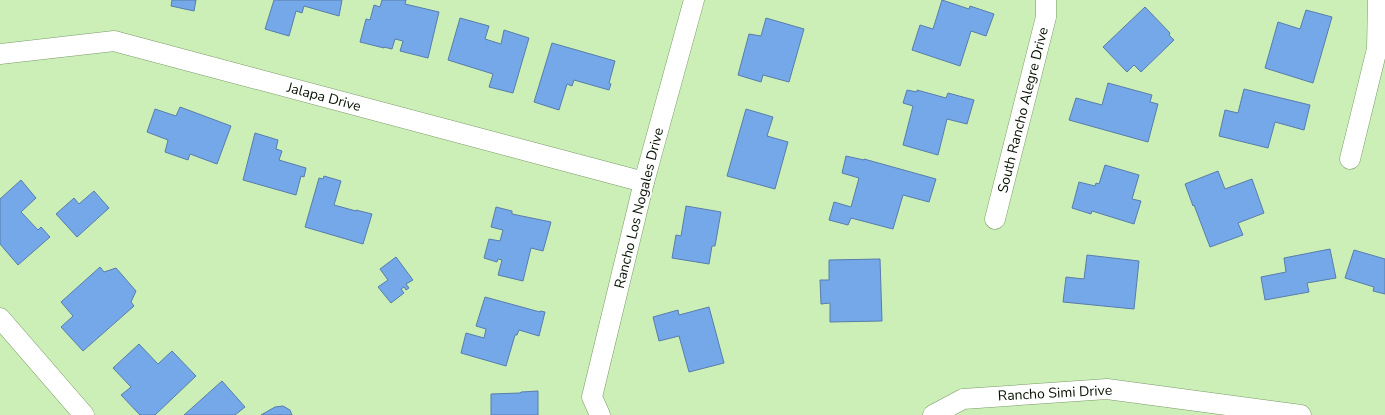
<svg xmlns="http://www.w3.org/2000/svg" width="1385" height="415" font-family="'Nunito Sans',sans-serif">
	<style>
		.building { fill: #74a8e8; stroke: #587dab }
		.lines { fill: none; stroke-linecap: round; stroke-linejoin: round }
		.minor-casing { stroke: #7a9a67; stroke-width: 21 }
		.minor { stroke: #fff; stroke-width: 20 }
		.labels { text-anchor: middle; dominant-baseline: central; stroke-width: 4; stroke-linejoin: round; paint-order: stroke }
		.street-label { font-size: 14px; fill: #061101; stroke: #fff }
	</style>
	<rect width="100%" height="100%" fill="#ccefb8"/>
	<g class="building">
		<polygon points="172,0 196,0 194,11 171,6"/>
		<polygon points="274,0 342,0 339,16 304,6 302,13 296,11 289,36 265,29"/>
		<polygon points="382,0 406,0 405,4 439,12 428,58 400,51 403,41 395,39 392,49 384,47 384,48 360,42 366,19 370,20 374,5 380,7"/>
		<polygon points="942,0 969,9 970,6 994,14 986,36 971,31 960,66 912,50 920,25 933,29"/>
		<polygon points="1145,7 1170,33 1169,35 1174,40 1141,72 1134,65 1127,72 1103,47"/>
		<polygon points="1306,10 1332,17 1313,83 1265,68 1278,22 1300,29"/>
		<polygon points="460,18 489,26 485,39 501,44 504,30 529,38 513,93 489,87 493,74 448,60"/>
		<polygon points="766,18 804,29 789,82 763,75 761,82 738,75 749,34 761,36"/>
		<polygon points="552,43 615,61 609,83 611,84 609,90 574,80 572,86 567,84 559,110 534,102"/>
		<polygon points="1108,83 1152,95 1150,102 1158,104 1148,142 1069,120 1076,98 1102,105"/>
		<polygon points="1244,89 1310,105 1304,130 1275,122 1268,148 1219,136 1225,110 1238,113"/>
		<polygon points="907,90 917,92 917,90 946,98 948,93 974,100 967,124 947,119 938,155 903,145 913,106 903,103"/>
		<polygon points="180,107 231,126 217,164 190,154 188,160 165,152 168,140 147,132 155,109 176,116"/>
		<polygon points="746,109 773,117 767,136 788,142 775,189 727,176"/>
		<polygon points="255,133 278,140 276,149 282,151 279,160 306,168 304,177 301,176 296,195 243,180"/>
		<polygon points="846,156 864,160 864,159 936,179 929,202 903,195 893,229 851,218 848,225 829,220 834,202 851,207 859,178 842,173"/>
		<polygon points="1105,165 1139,175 1132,199 1141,201 1134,224 1092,211 1091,214 1072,208 1079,182 1095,186 1096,183 1099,184"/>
		<polygon points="1218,171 1225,189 1252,179 1264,213 1238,223 1243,235 1210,247 1194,205 1193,206 1185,184"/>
		<polygon points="324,176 341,181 334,205 356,211 356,210 372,214 363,244 305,227 319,178 323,179"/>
		<polygon points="21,180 36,198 21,212 38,230 41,227 50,237 18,265 0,244 0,199"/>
		<polygon points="94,191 109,208 77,237 56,214 74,198 79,204"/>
		<polygon points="686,206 721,212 715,246 712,246 709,264 672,258 676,235 681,236"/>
		<polygon points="496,207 512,211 512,214 551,222 543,251 531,248 523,281 498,275 502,260 498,259 497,262 484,258 489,239 500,241 503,230 491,227"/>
		<polygon points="1330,249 1336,278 1307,283 1309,292 1265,300 1261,277 1286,272 1284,258"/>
		<polygon points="1354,250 1385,259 1385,294 1373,291 1374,287 1345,278"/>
		<polygon points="1087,255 1139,261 1134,309 1063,302 1066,277 1084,279"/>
		<polygon points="396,257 413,280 406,284 409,288 406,290 404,287 401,289 404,293 391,303 378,287 388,280 380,269"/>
		<polygon points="880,259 882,321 830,322 830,303 821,304 820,280 829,280 829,260"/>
		<polygon points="100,267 104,272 116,268 136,291 131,302 134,306 83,351 61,327 73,316 61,302"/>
		<polygon points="485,297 540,312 540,311 545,312 539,336 519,330 517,335 515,335 506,366 461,353 466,333 484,338 486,329 476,326"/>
		<polygon points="709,307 724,363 689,372 679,336 659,341 653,317 678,310 679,315"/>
		<polygon points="139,344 158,364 172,351 196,376 155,415 140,415 121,395 131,387 113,368"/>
		<polygon points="222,381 245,407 235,415 184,415"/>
		<polygon points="538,391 538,415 491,415 491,394 520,393 521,392"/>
		<polygon points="283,406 290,410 292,415 261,415 275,407"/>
	</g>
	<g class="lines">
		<defs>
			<g id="minor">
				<polyline points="0,54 114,41 644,182"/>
				<polyline points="1350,159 1377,49 1378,0"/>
				<polyline points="995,219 1046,17 1046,0"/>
				<polyline points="0,318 84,415"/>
				<polyline points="600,415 592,397 644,182 694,0"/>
				<polyline points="933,415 963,399 1107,389 1301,415"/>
			</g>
		</defs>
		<use href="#minor" class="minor-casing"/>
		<use href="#minor" class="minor"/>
	</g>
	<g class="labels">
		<g class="street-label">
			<text transform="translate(324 97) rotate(15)">Jalapa Drive</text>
			<text transform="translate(1023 110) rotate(-76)">South Rancho Alegre Drive</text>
			<text transform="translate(639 208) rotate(-76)">Rancho Los Nogales Drive</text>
			<text transform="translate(1055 393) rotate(-3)">Rancho Simi Drive</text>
		</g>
	</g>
</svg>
